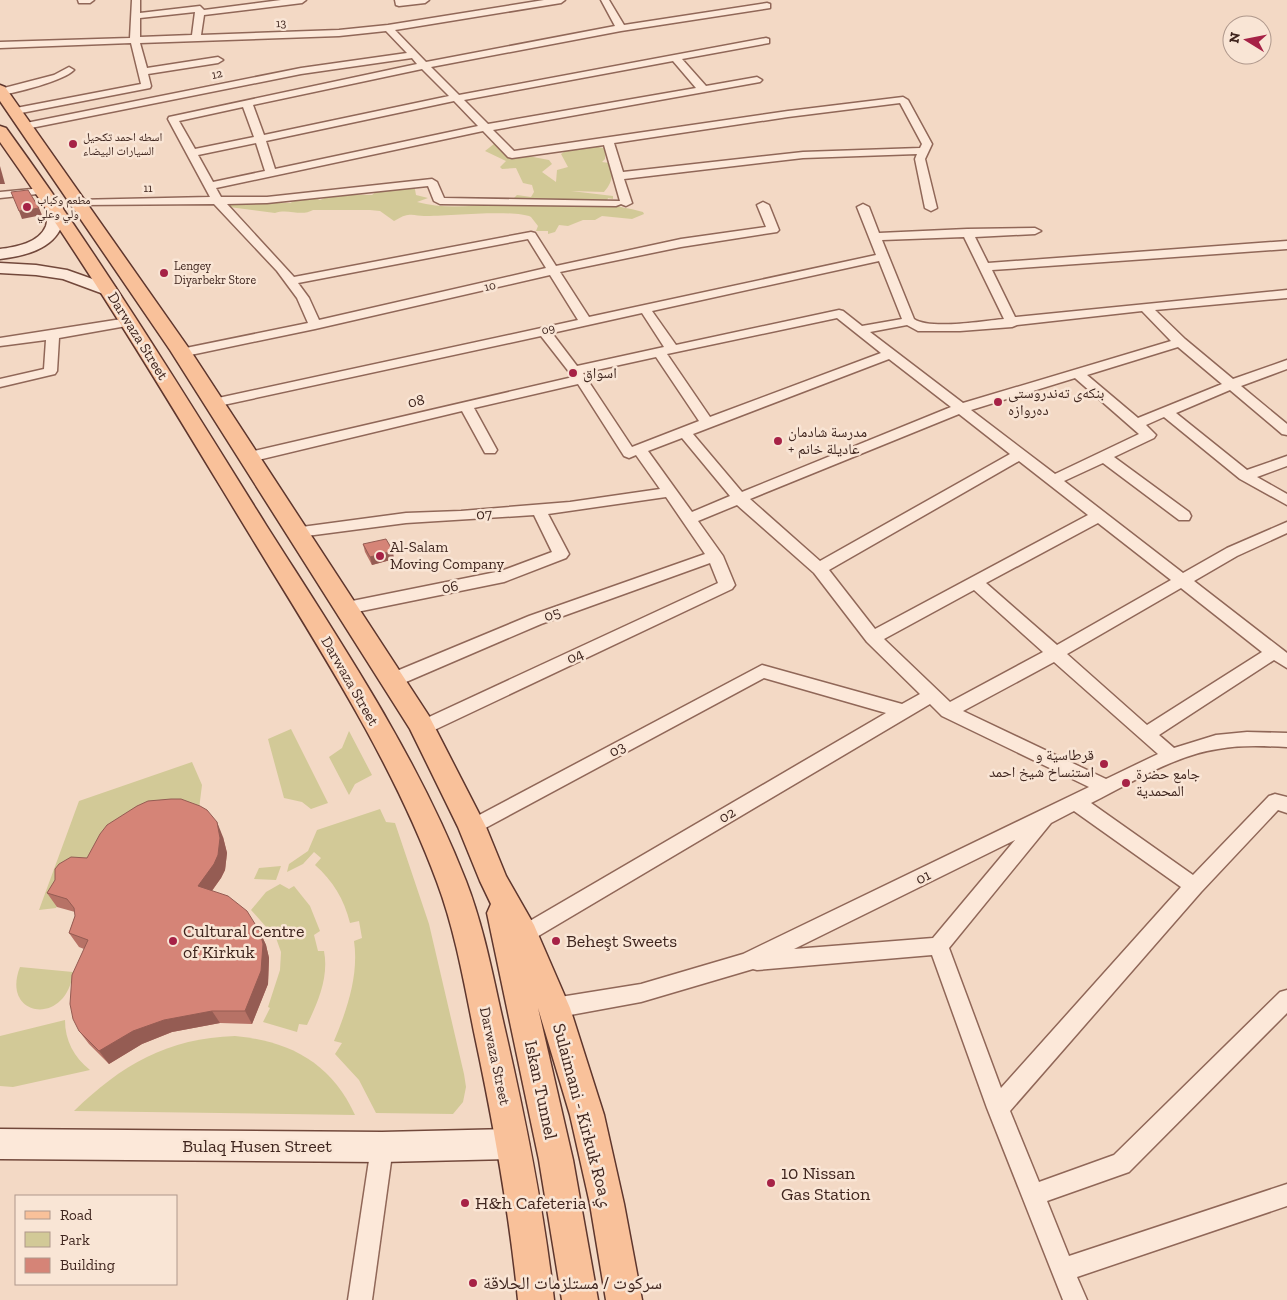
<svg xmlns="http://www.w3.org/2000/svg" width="1287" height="1300" font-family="'Zilla Slab','Noto Naskh Arabic',serif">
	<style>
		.green { fill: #d2c997 }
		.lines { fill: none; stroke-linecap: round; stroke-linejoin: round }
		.street-casing { stroke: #906758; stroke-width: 3 }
		.secondary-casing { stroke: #72483b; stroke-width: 3 }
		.primary-casing { stroke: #5e362d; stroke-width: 3 }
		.street { fill: #fce8d9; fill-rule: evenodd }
		.secondary { fill: #fce8d9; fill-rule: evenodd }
		.primary { fill: #f9c19a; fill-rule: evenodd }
		.wall { fill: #b77266 }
		.shaded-wall { fill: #955c53 }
		.building { fill: #d58477; stroke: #955c53 }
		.poi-dot { fill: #a62246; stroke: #f9e5d5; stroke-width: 2 }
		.labels { text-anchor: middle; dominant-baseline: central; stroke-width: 5; stroke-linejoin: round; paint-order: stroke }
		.far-street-label { font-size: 12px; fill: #3f251e; stroke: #f9e5d5 }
		.far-poi-label { font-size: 12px; fill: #3f251e; stroke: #f9e5d5; text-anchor: start }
		.street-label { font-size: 15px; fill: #3f251e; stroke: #f9e5d5 }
		.poi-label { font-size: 15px; fill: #3f251e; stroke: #f9e5d5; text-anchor: start }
		.near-poi-label { font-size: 18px; fill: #3f251e; stroke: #f9e5d5; text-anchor: start }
		.near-street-label { font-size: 18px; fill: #3f251e; stroke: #f9e5d5 }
	</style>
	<rect width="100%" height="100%" fill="#f3d9c5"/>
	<g class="green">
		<path d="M499,140L512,153L549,160L552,164L542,172L556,182L557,170L568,167L561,154C574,145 592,144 606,149L605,159L602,162L609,163C614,175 612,183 604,192L571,191L613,196V199L608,198L607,201C617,208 630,208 643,212L644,214L632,219L602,216L595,220H583L568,226L559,225L555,232L548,234V231H536L538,226L531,217C514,209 446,216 424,216C419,216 413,214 408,215C404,215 398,219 394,221L380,211L370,210H313C301,217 288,208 275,213L229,207L228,204L249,202L290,203L294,201L293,197L308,192L309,195L320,200L334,194L372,195L377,191L414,184L416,195L428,198L417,202C442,209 471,206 496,204V198H505V203L509,205L517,203L513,199L517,195L531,197L534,192L532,185L523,183L516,168L502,169L500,167L506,161L485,151Z"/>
		<polygon points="291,729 328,803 311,809 302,802 284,798 268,739"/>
		<polygon points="349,731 372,775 355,784 349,795 329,757 342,748"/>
		<polygon points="192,762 202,785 198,817 64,893 56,908 39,910 79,801"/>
		<path d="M380,809L386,822L395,823L429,924L464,1074L466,1087L463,1102L453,1114L376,1113L359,1080L335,1054L342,1043L334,1041C347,1010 359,975 354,941L362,938L359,921L350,923C344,899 333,881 315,865L321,858L314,852L303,864L287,872L289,864L308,851L317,830Z"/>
		<polygon points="281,866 276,880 254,879 259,868"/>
		<path d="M280,884L289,889L294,886L310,906L320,931L314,935L318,951H324C329,977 318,1002 307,1025L299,1024L297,1032L263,1022L270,1008L268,1007L280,970L281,952L276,938L251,910L266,892Z"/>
		<path d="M20,967L73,972C67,1027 0,1018 20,967Z"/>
		<path d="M65,1020C65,1041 74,1057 90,1070L13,1087L0,1086V1036Z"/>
		<path d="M235,1036C290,1041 331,1063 355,1115L74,1111C121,1065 168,1038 235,1036Z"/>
	</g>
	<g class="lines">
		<defs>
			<g id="street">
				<polygon points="78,0 94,0 90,3 79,3"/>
				<path d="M132,0H140V13L200,6L204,10L281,0H306L302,3L204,15L201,35L339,30L388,25L544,0H565L561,3L395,30L426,62L615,26L601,0H609L624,25L767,3L770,4V8L621,31L431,67L459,95L766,38L769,39V43L682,59L706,86L757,77L762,80L760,82L493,130L514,151L788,111L903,97L908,100L932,144L925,159L937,208L931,211L925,208L915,159L917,154L803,158L624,179L632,203L626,206L621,204L616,206L440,204L434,201L428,186L267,203L227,204L294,277L531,232L535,233L556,266L681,239L766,227L757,205L763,202L769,205L779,230L777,232L681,247L560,272L589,317L876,255L857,207L863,204L869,207L879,233L967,229L1035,228L1041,231L1035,234L975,237L988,263L1287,241V249L992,270L1015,317L1287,290V298L1155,310L1185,339L1233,379L1287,360V369L1241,386L1287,424V435L1282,434L1230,390L1176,413L1247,470L1287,456V466L1257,477L1287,494V505L1240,479L1164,417L1146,425L1156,435L1154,438L1114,457L1189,512L1191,516L1189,520H1179L1103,463L1064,481L1183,573L1227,548L1287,522V533L1237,556L1194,581L1287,653V668L1274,660L1159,735L1174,748L1216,735L1247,732L1287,733V747C1264,746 1241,745 1218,749C1175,755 1129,784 1091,803L1193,875L1269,796L1275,794L1287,797V813L1278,810L1201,892L1010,1111L1039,1182L1114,1155L1280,992L1287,990V1013L1129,1172L1047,1201L1069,1256L1287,1184V1206L1077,1277L1087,1300H1063L987,1108L932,955L757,970L753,969L641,1002L554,1018L547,1015L544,1008L547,1001L554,998L641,984L743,954L1089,787L942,716L930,704L530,941L523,944L516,941L513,935L516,929L886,713L764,678L478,832L472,835L466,832L463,827L466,822L762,665L902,704L920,694L867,642L814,573L737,505L698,521L723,556L735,585L732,589L428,733L422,735L416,733L413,728L416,723L718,583L710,563L541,624L399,685L393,686L387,685L385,680L387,675L529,616L705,554L666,497L548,514L569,554L566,558L504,582L347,614L341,612L339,608L341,604L347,602L501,571L552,552L534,515L406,523L299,537L294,536L292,532L294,528L406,513L461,511L570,502L660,489L636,455L629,458L624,456L578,384L474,408L497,450L495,453H485L462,411L250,462L245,460L243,457L245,454L250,452L573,377L541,336L214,407L209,406L207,403L209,400L578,320L550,275L315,329L181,357L176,356L175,353L176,350L308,323L297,298L277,271L214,204L79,205L75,204L73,202L75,200L210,197L168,119L169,117L417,64L412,58L301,74L26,129L22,128L21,126L22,124L26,123L301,68L407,53L386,31L339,36L140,43L147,68L218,57L223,60L218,63L148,74L151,86L150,88L16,114L12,113V109L16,108L141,84L131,43L0,48V42L130,38ZM195,12L192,35L140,37V18ZM673,61L696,88L488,124L464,100ZM422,69L449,96L264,135L253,105ZM454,101L478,126L275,169L266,141ZM900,103L922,144L920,148L803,152L623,172L614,143L788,117ZM243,107L254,137L195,149L179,121ZM483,131L508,157L512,158L604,145L620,201L444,198L437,182L432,179L267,197H221L216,188ZM256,143L265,171L213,182L198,155ZM964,237L1004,319C983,321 930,330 914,319L882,240ZM528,239L546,268L319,320L309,298L298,283ZM879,261L902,319L862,326L843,311L839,310L676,345L652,311ZM1142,311L1171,341L963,403L870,332L907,325L918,331H960L1012,327L1017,325ZM642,313L664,347L577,366L552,333ZM837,318L881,353L710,417L667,354ZM1178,347L1222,384L1138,418L1087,375ZM656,357L699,421L632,447L583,373ZM889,359L951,407L742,492L693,434ZM1075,378L1139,434L1055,474L971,410ZM959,414L1010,454L820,561L750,499ZM682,438L730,496L692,512L648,451ZM1019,461L1088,515L875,629L829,570ZM1098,523L1171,580L1057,645L986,583ZM1181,588L1262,652L1147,725L1067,654ZM974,590L1043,652L950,702L884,639ZM1054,662L1158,754L1106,779L963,711ZM1074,811L1181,887L1001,1088L949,948L1051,823ZM1015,840L933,938L794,949Z"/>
				<polygon points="395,0 429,0 425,3 399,6 396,5"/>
				<path d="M69,67L74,70C63,81 16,93 0,95V89L54,75Z"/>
				<polygon points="43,188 47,189 49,191 47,193 0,198 0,192"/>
				<polygon points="128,318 134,322 132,325 59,338 57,371 55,374 0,387 0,379 44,369 46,340 0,346 0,338"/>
				<polygon points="382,1136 390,1139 393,1147 372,1300 348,1300 371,1147 374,1139"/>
			</g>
			<g id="secondary">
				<path d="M56,205L62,207C65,212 64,219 62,225C53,250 23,256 0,259V249C16,247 39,243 46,226C48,220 47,213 50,207Z"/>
				<polygon points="0,263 36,265 67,270 115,287 117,291 115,295 109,296 63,279 36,275 0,273"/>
				<polygon points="0,1129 382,1132 514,1129 525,1133 529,1144 525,1155 514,1159 382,1162 0,1159"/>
			</g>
			<g id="primary">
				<polygon points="0,85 5,87 190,350 429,716 486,827 506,876 534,925 570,1008 604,1115 624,1204 642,1300 606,1300 590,1204 570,1115 538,1008 573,1160 598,1300 562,1300 539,1160 487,913 491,904 480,881 458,827 410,729 170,350 0,101"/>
				<path d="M0,126L6,128C99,256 182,390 266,525C339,640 416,753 466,881C485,930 494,983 506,1034C526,1122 544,1210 554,1300H518C509,1210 493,1121 474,1032C464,982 455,930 437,882C391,758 318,647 250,535C169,402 90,269 0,142Z"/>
			</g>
		</defs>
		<use href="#street" class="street-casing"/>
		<use href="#secondary" class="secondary-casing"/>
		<use href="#primary" class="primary-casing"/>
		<use href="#street" class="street"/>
		<use href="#secondary" class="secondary"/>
		<use href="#primary" class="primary"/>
	</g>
	<g class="wall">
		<polygon points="363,544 394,559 372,565 365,552"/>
		<polygon points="223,837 227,853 225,870 221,878 212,891 260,932 266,945 269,958 268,984 252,1024 220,1023 172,1032 142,1044 109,1064 89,1044 79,1031 84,949 79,947 69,933 75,916 75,912 57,907 47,893 87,858"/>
	</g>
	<g class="shaded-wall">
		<polygon points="0,166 5,184 0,184"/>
		<polygon points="39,208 42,215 22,219 19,211"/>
		<polygon points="393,551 394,559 372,565 370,557"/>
		<polygon points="217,822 223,837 227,853 225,870 221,878 205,900 198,886"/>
		<polygon points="260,932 266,945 269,958 268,984 252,1024 245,1011"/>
		<polygon points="212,1011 220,1023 172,1032 142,1044 109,1064 99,1051 133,1031 164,1020"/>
	</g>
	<g class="building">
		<polygon points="28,190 39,208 19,211 11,192"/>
		<polygon points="386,539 393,551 370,557 363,544"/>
		<polygon points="171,799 181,799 200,806 207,810 217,822 220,838 218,855 214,864 198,886 228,896 247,911 260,932 263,944 261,971 245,1011 212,1011 164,1020 133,1031 99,1051 79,1031 73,1019 70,1004 72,975 88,940 69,933 75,916 74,908 67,899 47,893 55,880 55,869 59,864 71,857 87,858 100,834 107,825 137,806 148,801"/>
	</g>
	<g class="poi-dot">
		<circle cx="73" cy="144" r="5"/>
		<circle cx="27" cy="207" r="5"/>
		<circle cx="164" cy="273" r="5"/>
		<circle cx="573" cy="373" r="5"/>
		<circle cx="998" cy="402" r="5"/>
		<circle cx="778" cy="441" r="5"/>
		<circle cx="380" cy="556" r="5"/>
		<circle cx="1104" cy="764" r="5"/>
		<circle cx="1126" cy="783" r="5"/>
		<circle cx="173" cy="941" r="5"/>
		<circle cx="556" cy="941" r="5"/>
		<circle cx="771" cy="1183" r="5"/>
		<circle cx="465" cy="1203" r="5"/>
		<circle cx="473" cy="1283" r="5"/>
	</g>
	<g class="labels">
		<g class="far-street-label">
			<text transform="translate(281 23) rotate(-2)">13</text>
			<text transform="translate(217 74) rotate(-11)">12</text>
			<text transform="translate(148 188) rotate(-1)">11</text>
			<text transform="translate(490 286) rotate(-13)">10</text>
			<text transform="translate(548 329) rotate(-13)">09</text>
		</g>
		<g class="far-poi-label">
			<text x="83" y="137">اسطه احمد تكحيل<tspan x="83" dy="14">السيارات البيضاء</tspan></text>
			<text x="37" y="200">مطعم وكباب<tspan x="37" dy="14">ولي وعلي</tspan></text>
			<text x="174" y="266">Lengey<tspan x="174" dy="14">Diyarbekr Store</tspan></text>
		</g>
		<g class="street-label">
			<text transform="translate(138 336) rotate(58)">Darwaza Street</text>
			<text transform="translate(416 401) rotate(-13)">08</text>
			<text transform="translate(484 514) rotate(-4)">07</text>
			<text transform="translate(450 587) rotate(-11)">06</text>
			<text transform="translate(552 614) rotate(-20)">05</text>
			<text transform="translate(575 656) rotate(-25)">04</text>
			<text transform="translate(350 681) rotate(60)">Darwaza Street</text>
			<text transform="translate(617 749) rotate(-28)">03</text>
			<text transform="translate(727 815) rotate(-31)">02</text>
			<text transform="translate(923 877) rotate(-26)">01</text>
			<text transform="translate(495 1056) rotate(78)">Darwaza Street</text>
		</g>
		<g class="poi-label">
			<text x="583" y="373">اسواق</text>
			<text x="1008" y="393">بنکەی تەندروستی<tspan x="1008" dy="17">دەروازە</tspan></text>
			<text x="788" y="432">مدرسة شادمان<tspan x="788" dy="17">+ عاديلة خانم</tspan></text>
			<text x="390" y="547">Al-Salam<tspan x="390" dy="17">Moving Company</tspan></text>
			<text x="1094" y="755" text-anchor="end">قرطاسية و<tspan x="1094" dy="17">استنساخ شيخ احمد</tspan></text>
			<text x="1136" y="774">جامع حضرة<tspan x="1136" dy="17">المحمدية</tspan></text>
		</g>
		<g class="near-poi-label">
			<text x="183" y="931">Cultural Centre<tspan x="183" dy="21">of Kirkuk</tspan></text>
			<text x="566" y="941">Beheşt Sweets</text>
			<text x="781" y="1173">10 Nissan<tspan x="781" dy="21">Gas Station</tspan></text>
			<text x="475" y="1203">H&amp;h Cafeteria</text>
			<text x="483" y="1283">سركوت / مستلزمات الحلاقة</text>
		</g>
		<g class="near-street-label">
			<text transform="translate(541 1090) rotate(78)">Iskan Tunnel</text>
			<text transform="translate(583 1115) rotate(75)">Sulaimani - Kirkuk Roaي</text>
			<text x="257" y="1146">Bulaq Husen Street</text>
		</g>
	</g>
	<rect x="15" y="1195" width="162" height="90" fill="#f9e5d5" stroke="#af988c"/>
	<rect x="25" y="1211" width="25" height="8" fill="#f9c19a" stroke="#af988c"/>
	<text x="60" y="1220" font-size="15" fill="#3f251e">Road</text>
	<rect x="25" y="1232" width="25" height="15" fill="#d2c997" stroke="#af988c"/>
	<text x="60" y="1245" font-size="15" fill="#3f251e">Park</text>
	<rect x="25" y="1258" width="25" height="15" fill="#d58477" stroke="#af988c"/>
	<text x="60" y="1270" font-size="15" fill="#3f251e">Building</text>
	<g transform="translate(1247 40) rotate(280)"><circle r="24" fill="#f9e5d5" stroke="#af988c"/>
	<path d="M0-4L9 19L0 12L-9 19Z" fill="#a62246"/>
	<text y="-8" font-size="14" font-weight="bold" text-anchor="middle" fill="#3f251e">N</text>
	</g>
</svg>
